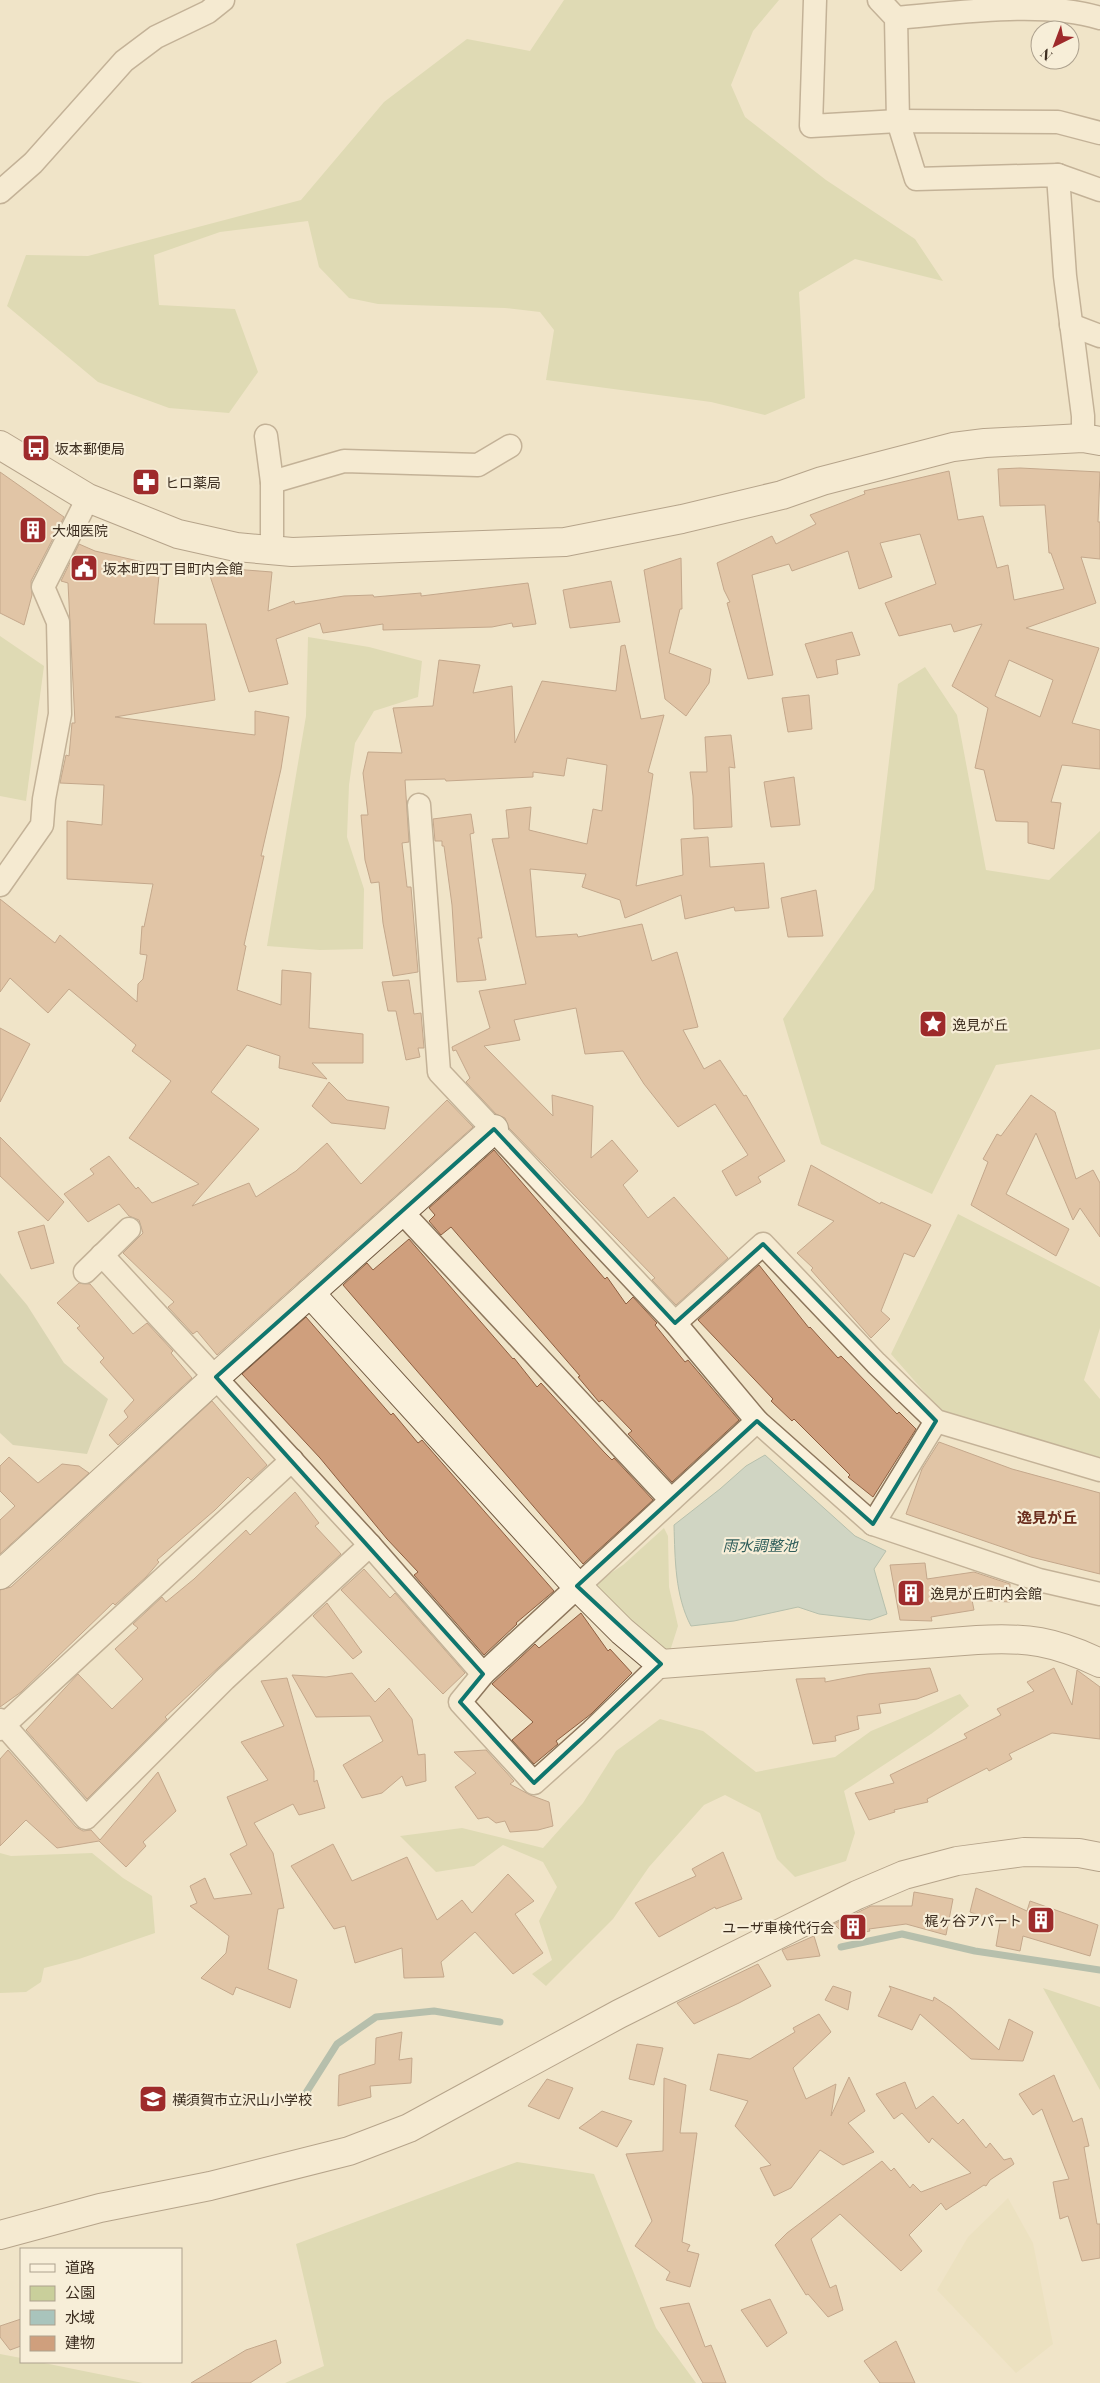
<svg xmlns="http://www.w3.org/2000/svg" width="1100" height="2383" font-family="'Playfair Display','Noto Sans JP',serif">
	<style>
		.farmland { fill: #e6deb5 }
		.green { fill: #c9cf9b }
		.cemetery { fill: #bfc49a }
		.water { fill: #a9c4bc; stroke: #6f938a }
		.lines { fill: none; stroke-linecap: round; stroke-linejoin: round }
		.stream { stroke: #6f938a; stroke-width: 7 }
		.building { fill: #cf9f7d; stroke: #8d5f41; fill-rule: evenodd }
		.street-casing { stroke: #8d765c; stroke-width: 25 }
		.secondary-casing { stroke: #6f573f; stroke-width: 30 }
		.street { stroke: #faf1dc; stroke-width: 22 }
		.secondary { stroke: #faf1dc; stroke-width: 28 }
		.marked { fill: none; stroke: #0f766e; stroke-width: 4; stroke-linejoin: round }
		.labels { text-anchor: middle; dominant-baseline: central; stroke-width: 4.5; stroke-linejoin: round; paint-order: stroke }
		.poi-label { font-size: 14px; fill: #3d2e20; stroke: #f7eed8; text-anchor: start }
		.neighbourhood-label { font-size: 15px; font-weight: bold; fill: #6b2e1e; stroke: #f7eed8 }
		.water-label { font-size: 15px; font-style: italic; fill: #2f5d5a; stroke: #f7eed8 }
	</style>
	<rect width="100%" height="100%" fill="#f0e4c8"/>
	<polygon class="farmland" points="1008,2198 1033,2243 1053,2344 1016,2373 937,2290 968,2237"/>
	<g class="green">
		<polygon points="564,0 779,0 753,31 731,85 745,117 826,180 915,239 943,281 855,259 799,292 805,398 765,415 711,402 546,380 554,330 540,312 505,308 378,304 349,298 319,267 308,221 220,232 154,255 159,305 235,309 258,372 229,413 169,408 98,382 7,306 26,255 88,256 301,200 384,102 467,39 530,51"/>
		<polygon points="0,636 44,666 26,801 0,796"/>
		<polygon points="308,637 369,647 422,661 418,697 374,711 355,743 349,785 347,837 364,889 363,949 320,950 267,946 306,716"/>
		<polygon points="925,667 957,715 986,870 1049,880 1100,831 1100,1049 996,1065 932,1194 821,1144 783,1019 874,889 898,684"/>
		<polygon points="958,1214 1100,1287 1100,1328 1084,1380 1100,1399 1100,1462 941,1411 891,1354"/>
		<polygon points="664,1528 668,1536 669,1587 678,1626 670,1651 646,1642 591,1586 623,1565"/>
		<polygon points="960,1694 969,1706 931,1734 844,1791 855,1833 846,1861 795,1877 777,1859 760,1813 725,1795 704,1805 649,1867 613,1919 546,1986 532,1974 552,1960 539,1921 557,1887 543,1862 503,1845 474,1866 436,1872 400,1836 462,1828 543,1848 583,1803 616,1751 660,1719 703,1731 756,1772 835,1757 871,1731"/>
		<polygon points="0,1853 11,1856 92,1853 123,1878 152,1896 155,1933 79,1959 44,1968 41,1982 26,1992 0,1993"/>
		<polygon points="1043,1988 1100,2007 1100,2090"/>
		<polygon points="517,2162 594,2174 656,2328 696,2383 285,2383 324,2366 296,2244"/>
		<polygon points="0,2354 21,2358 21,2362 39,2362 143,2383 0,2383"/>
	</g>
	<polygon class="cemetery" points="0,1273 27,1305 64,1363 108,1399 87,1454 13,1445 0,1433"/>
	<path class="water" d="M765,1455L855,1536L886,1551L874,1569L887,1614L870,1620L819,1614L798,1607L734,1621L691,1626C675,1596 675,1559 674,1525L720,1489L746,1466Z"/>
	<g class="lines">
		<g class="stream">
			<polyline points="841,1947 902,1934 975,1951 1100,1970"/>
			<polyline points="304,2096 337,2044 376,2017 434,2011 500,2022"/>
		</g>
	</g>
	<g class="building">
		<path d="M1020,468L1100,472L1098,522H1100V559L1081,557L1096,603L1026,628L1099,648L1072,723L1100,730V769L1062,765L1051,802L1061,803L1054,849L1028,843V822L996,821L984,770L975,768L988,708L952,686L982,624L954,632L951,624L899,636L885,603L936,584L920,534L880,543L892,577L859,589L848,551L792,571L789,564L752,575L773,675L748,679L727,603L730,602L724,590L717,563L772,536L776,544L816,524L810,515L865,494L864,491L949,471L958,520L983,516L997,568L1008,565L1014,600L1064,589L1051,553H1049L1045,505L1000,506L998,469ZM1009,660L1053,680L1040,717L995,696Z"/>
		<polygon points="0,472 64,517 31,581 32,595 24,625 0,613"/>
		<polygon points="79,544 95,551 160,566 154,624 206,624 215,700 115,717 255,735 255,711 289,717 281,769 261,856 264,856 244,945 246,946 237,990 281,1005 282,970 311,973 309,1028 363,1034 363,1063 312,1063 327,1079 279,1068 280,1056 247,1045 211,1092 259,1129 192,1206 249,1183 256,1197 296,1171 327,1143 361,1184 447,1100 473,1127 217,1355 197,1331 193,1334 168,1307 174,1302 123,1253 143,1233 139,1220 129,1216 119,1204 88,1222 64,1194 94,1174 90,1169 109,1156 136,1189 138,1187 152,1203 199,1184 129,1138 171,1081 132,1051 136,1045 69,989 48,1013 10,978 0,992 0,899 55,943 60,935 137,1002 138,984 143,979 147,955 140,954 142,926 144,927 153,884 67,879 67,821 102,825 104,785 60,783 66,755 69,756 72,723 75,723 68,583 61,581"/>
		<polygon points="681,558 682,609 680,609 669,653 711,669 709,683 686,716 665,699 644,570"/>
		<polygon points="207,567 272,572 268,611 294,601 295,604 344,596 373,595 374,597 421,593 421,596 528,583 536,624 513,627 512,623 492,627 383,630 383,624 323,633 320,623 276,639 288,684 249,692"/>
		<polygon points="611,581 620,622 570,628 563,590"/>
		<polygon points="852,632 860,655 836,660 838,674 817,678 805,644"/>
		<polygon points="625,645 641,719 664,715 648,772 653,774 636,886 683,875 681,839 708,837 710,867 764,863 769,908 735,911 734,907 685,919 681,895 625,918 620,900 582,887 586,874 530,869 536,937 577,934 578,937 642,924 652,961 677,952 698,1027 683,1030 704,1069 720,1060 744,1096 746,1095 785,1161 758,1177 761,1182 736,1196 722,1171 748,1155 715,1104 678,1127 644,1084 623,1051 585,1054 576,1008 514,1020 520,1040 484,1046 553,1116 552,1095 593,1106 591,1158 612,1140 638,1171 623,1185 648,1218 674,1197 728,1258 676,1305 652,1280 655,1278 509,1128 505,1118 496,1114 466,1082 470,1078 456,1050 453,1051 452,1047 490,1028 479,991 526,984 492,839 509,838 506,810 531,807 529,830 587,844 593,809 602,811 607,765 567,758 564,776 533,772 533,777 446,781 445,779 405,780 409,842 402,843 407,887 411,887 418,972 393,976 383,923 379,882 371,883 365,860 361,815 368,815 363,773 368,752 402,753 393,708 433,706 439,660 480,665 473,693 512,686 515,743 542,681 616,691 621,646"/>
		<polygon points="809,695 812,729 788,732 782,698"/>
		<polygon points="731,735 735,768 729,767 732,827 694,829 693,796 690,772 707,772 705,737"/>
		<polygon points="794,777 800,825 771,827 764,782"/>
		<polygon points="471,814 474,833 470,834 482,938 478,938 486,980 457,982 452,905 444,846 442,846 442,841 435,841 433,819"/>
		<polygon points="816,890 823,936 788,937 781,898"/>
		<polygon points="409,980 414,1014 421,1013 424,1048 418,1048 420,1057 406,1060 396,1011 388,1011 382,982"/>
		<polygon points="0,1028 30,1044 0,1102"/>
		<polygon points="329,1082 347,1100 389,1107 385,1129 331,1123 312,1106"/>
		<polygon points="1031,1095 1055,1112 1076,1179 1093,1170 1100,1183 1100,1237 1080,1208 1073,1220 1036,1133 1006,1194 1069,1229 1056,1256 971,1205 988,1162 983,1159 997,1134 1001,1136"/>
		<polygon points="0,1137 64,1202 48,1221 0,1176"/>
		<polygon points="494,1150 605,1279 607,1277 626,1304 633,1297 657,1323 655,1325 685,1362 688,1360 739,1420 672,1482 628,1434 632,1431 602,1400 599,1402 578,1377 580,1376 451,1227 441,1235 429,1221 435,1215 429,1208"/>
		<polygon points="811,1165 880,1204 881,1202 931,1225 914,1257 904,1253 881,1311 890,1319 871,1338 811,1270 813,1268 797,1253 834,1221 798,1205"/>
		<polygon points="44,1225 54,1263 31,1269 18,1232"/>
		<polygon points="409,1239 513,1359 514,1358 537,1387 541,1383 604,1452 612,1460 614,1458 653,1500 583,1564 343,1285 367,1263 373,1270"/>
		<polygon points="759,1265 809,1328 810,1327 838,1358 841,1356 897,1414 899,1412 916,1429 873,1497 848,1477 850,1475 794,1419 792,1421 771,1401 773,1399 698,1320"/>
		<polygon points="79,1283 90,1284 133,1334 147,1323 173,1351 171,1353 192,1378 118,1445 109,1435 128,1417 124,1411 134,1400 100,1362 104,1358 77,1328 80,1326 57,1303"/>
		<polygon points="306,1317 391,1415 393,1413 418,1443 422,1440 554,1591 516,1623 517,1624 484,1655 414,1575 418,1572 387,1539 320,1458 242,1374"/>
		<polygon points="212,1401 267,1465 251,1480 248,1477 215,1510 157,1560 159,1562 146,1577 115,1605 113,1603 21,1692 0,1707 0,1590 11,1587"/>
		<polygon points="939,1442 1012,1469 1100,1493 1100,1574 1031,1557 906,1514 922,1469"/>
		<polygon points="9,1457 38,1483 62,1464 79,1466 89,1473 0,1554 0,1520 15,1506 0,1491 0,1466"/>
		<polygon points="295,1492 319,1523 315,1526 341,1554 165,1717 167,1719 87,1799 26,1730 78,1674 112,1709 143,1679 115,1649 138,1628 133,1624 162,1597 166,1602 194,1579 246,1530 250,1535"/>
		<polygon points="925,1563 927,1579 974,1572 1010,1584 1010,1602 972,1600 974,1610 931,1617 932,1621 900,1620 890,1565"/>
		<polygon points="364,1569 390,1598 395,1593 465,1673 443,1694 341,1590"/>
		<polygon points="327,1603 362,1652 353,1659 313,1616"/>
		<polygon points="581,1613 608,1651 610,1649 632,1673 591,1714 556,1741 558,1744 534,1764 512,1740 533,1722 492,1684 535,1644 539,1648"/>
		<polygon points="930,1668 938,1691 917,1699 879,1704 881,1713 857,1716 859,1729 835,1736 836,1741 813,1744 796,1679 825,1678 825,1682 867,1674"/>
		<polygon points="1054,1668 1072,1705 1077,1670 1100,1687 1100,1739 1052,1733 1009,1754 1012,1759 989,1771 987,1768 927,1799 928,1802 894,1810 895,1812 869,1820 855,1793 894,1783 890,1775 967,1738 964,1734 1001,1715 997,1709 1034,1691 1027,1682"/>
		<polygon points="352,1673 375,1702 389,1688 412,1719 418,1755 425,1754 426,1781 406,1786 402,1776 382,1793 362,1798 343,1765 383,1741 370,1716 316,1717 292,1675 326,1677"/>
		<polygon points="287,1678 314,1771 314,1782 317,1780 325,1808 299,1815 293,1804 254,1823 273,1853 284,1908 278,1909 268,1969 297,1980 290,2008 236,1987 233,1995 201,1978 226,1953 229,1936 190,1906 197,1903 190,1886 205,1878 214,1899 252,1894 230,1854 247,1845 227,1797 268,1780 241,1742 284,1726 261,1681"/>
		<polygon points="8,1750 76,1827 83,1831 91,1830 100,1840 158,1772 176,1811 143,1842 146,1846 126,1867 99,1841 57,1848 26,1820 0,1846 0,1759"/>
		<polygon points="486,1750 514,1781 510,1784 530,1795 549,1802 553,1826 538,1830 510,1832 505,1821 496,1823 488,1817 478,1819 455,1787 476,1773 454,1752"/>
		<polygon points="333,1844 352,1881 407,1857 437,1920 462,1900 472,1913 508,1874 534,1901 515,1914 543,1953 513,1974 475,1932 441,1962 444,1977 404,1978 402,1948 355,1963 345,1926 334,1929 291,1866"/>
		<polygon points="723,1852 742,1899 716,1909 715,1907 659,1937 635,1903 696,1876 692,1869"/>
		<polygon points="976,1888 1027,1911 1030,1901 1098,1925 1090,1956 1023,1936 1020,1951 996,1946 1000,1923 970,1912"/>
		<polygon points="914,1892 953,1899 946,1935 906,1924 869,1929 870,1931 846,1936 834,1924 871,1906 912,1906"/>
		<polygon points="814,1936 820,1956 787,1960 782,1950"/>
		<polygon points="758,1964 771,1986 739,2003 694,2024 677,2003"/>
		<polygon points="833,1986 851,1992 848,2010 825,2000"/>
		<polygon points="889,1986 933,2001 934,1997 951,2008 999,2050 1009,2019 1033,2032 1023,2061 971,2059 920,2014 912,2030 878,2016 891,1989"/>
		<polygon points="819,2014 831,2032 793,2068 806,2099 836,2084 831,2116 849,2077 865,2111 848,2123 874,2152 843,2165 820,2150 791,2188 774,2196 760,2168 771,2165 735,2126 748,2101 710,2090 718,2054 750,2059 795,2032 793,2028"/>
		<polygon points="402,2032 399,2060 412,2058 411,2083 370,2086 371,2097 338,2106 339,2075 375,2064 376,2038"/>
		<polygon points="637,2044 663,2048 654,2085 629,2079"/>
		<polygon points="1054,2075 1073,2122 1082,2118 1089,2146 1084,2147 1097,2224 1100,2224 1100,2258 1082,2261 1068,2216 1060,2219 1053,2182 1069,2179 1042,2109 1033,2115 1019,2094"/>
		<polygon points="664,2078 686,2085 680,2133 697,2133 682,2242 690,2245 687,2251 699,2254 690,2287 666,2280 670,2272 635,2246 652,2221 626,2154 663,2151"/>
		<polygon points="547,2079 573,2088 559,2119 528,2106"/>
		<polygon points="905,2082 916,2109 933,2096 958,2124 963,2119 986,2148 990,2143 1004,2160 1011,2158 1014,2164 990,2180 986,2186 984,2185 946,2210 941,2203 909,2235 922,2251 901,2271 840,2214 811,2239 830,2288 836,2285 843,2310 828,2317 808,2294 806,2295 775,2245 787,2233 882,2161 891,2171 894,2168 910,2188 913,2184 921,2192 971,2173 932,2138 929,2143 902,2113 894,2119 876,2094"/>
		<polygon points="602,2111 632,2121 617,2147 579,2128"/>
		<polygon points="770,2299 787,2333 767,2347 741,2310"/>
		<polygon points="689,2303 705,2347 711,2345 726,2383 703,2383 660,2308"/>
		<polygon points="21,2319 21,2346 10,2350 0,2337 0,2326"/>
		<polygon points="276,2340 281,2363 250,2383 191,2383 246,2350"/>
		<polygon points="896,2341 915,2383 880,2383 864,2361"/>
	</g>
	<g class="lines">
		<defs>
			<g id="street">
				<polyline points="815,0 811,126 898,121 1058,122 1100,133"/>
				<polyline points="879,0 896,18 898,121 916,179 1058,175 1065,276 1083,416 1083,438"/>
				<path d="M896,18C957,13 1042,0 1100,18"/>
				<polyline points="1058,175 1100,190"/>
				<polyline points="0,192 33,163 124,61 156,37 208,12 223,0"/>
				<polyline points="1071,325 1100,336"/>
				<polyline points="266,436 272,482 272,550"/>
				<polyline points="272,482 344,461 478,465 510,446"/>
				<polyline points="419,805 439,1072 675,1323 757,1421 873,1524 1039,1580 1100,1594"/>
				<polyline points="0,885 42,825 44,799 60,714 58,622 43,587 88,498"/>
				<polyline points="402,1212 671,1500"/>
				<polyline points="102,1255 370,1545 483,1674"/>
				<polyline points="85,1272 129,1229"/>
				<polyline points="675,1323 763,1244 876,1363 936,1421 1100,1470"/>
				<polyline points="873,1524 936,1421"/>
				<polyline points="661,1664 592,1731 534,1783 460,1702 483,1674 757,1421"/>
				<polyline points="0,1720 4,1725 292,1460"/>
				<polyline points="0,1729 4,1725 86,1818 225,1679 370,1545"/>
			</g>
			<g id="secondary">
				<polyline points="0,445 88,498 178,534 236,547 292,552 565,542 682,519 782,495 822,481 953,447 985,443 1083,438 1100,441"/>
				<path d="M310,1293L577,1586L622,1631L661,1664L977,1640C1027,1637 1054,1641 1100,1663"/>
				<polyline points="0,1575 216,1377 494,1129"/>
				<polyline points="0,2235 100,2208 210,2186 349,2151 409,2128 619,2014 857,1895 904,1875 957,1861 1024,1852 1079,1853 1100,1857"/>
			</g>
		</defs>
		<use href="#street" class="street-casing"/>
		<use href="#secondary" class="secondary-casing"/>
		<use href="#street" class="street"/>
		<use href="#secondary" class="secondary"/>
	</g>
	<path d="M0 0H1100V2383H0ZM494,1129L675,1323L763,1244L936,1421L873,1524L757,1421L577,1586L661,1664L534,1783L460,1702L483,1674L216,1377Z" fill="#f0e4c8" fill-opacity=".55" fill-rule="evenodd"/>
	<path class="marked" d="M494,1129L675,1323L763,1244L936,1421L873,1524L757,1421L577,1586L661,1664L534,1783L460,1702L483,1674L216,1377Z"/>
	<defs>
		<symbol id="bus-square" viewBox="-11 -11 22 22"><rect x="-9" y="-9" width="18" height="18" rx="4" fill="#9e2a2b" stroke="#f7eed8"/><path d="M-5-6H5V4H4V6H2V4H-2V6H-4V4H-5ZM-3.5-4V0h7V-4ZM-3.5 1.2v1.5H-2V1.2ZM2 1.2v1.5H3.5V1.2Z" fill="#fff"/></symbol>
		<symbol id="pharmacy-square" viewBox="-11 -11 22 22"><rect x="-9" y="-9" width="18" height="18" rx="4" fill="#9e2a2b" stroke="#f7eed8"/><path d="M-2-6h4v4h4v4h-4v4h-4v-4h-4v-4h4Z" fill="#fff"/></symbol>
		<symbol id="building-square" viewBox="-11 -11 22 22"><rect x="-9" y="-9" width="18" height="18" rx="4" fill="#9e2a2b" stroke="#f7eed8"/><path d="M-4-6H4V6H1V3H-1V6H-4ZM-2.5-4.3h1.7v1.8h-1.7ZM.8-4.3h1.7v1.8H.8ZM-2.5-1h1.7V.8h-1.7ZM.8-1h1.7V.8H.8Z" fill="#fff"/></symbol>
		<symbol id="civic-square" viewBox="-11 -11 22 22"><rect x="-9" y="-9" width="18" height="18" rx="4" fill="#9e2a2b" stroke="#f7eed8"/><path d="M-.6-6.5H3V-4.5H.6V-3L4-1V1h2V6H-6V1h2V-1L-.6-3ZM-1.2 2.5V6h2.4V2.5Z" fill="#fff"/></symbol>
		<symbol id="sight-square" viewBox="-11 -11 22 22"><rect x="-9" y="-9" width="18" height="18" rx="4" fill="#9e2a2b" stroke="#f7eed8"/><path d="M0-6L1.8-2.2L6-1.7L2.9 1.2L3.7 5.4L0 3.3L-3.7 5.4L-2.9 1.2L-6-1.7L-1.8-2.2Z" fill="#fff"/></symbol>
		<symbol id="school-square" viewBox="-11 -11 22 22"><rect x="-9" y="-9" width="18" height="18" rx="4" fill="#9e2a2b" stroke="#f7eed8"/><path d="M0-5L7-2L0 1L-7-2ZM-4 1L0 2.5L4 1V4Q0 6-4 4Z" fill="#fff"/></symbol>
	</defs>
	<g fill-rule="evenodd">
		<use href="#bus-square" x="20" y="432" width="32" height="32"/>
		<use href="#pharmacy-square" x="130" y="466" width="32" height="32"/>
		<use href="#building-square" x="17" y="514" width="32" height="32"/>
		<use href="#civic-square" x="68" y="552" width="32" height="32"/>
		<use href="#sight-square" x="917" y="1008" width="32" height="32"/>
		<use href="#building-square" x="895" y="1577" width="32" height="32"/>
		<use href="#building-square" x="1025" y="1904" width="32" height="32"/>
		<use href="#building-square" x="837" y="1911" width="32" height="32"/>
		<use href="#school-square" x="137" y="2083" width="32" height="32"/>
	</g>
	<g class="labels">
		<g class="poi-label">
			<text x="55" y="448">坂本郵便局</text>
			<text x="165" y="482">ヒロ薬局</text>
			<text x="52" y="530">大畑医院</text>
			<text x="103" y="568">坂本町四丁目町内会館</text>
			<text x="952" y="1024">逸見が丘</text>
			<text x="930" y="1593">逸見が丘町内会館</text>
			<text x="1022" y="1920" text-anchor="end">梶ヶ谷アパート</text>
			<text x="834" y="1927" text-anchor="end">ユーザ車検代行会</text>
			<text x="172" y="2099">横須賀市立沢山小学校</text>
		</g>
		<g class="neighbourhood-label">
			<text x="1047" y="1517">逸見が丘</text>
		</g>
		<g class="water-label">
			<text x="760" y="1545">雨水調整池</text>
		</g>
	</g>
	<rect x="20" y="2248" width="162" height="115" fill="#f7eed8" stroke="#ada18e"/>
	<rect x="30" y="2264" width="25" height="8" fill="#faf1dc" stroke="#ada18e"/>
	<text x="65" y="2273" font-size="15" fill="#3d2e20">道路</text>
	<rect x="30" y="2286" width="25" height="15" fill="#c9cf9b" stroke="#ada18e"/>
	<text x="65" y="2298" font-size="15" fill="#3d2e20">公園</text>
	<rect x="30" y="2310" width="25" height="15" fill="#a9c4bc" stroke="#ada18e"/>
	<text x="65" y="2323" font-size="15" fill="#3d2e20">水域</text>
	<rect x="30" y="2336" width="25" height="15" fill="#cf9f7d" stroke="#ada18e"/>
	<text x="65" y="2348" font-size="15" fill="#3d2e20">建物</text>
	<g transform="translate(1055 45) rotate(222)"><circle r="24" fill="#f7eed8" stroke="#ada18e"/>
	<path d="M0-4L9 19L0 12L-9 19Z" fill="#9e2a2b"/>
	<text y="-8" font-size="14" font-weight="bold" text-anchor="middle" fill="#3d2e20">N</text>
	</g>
</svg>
